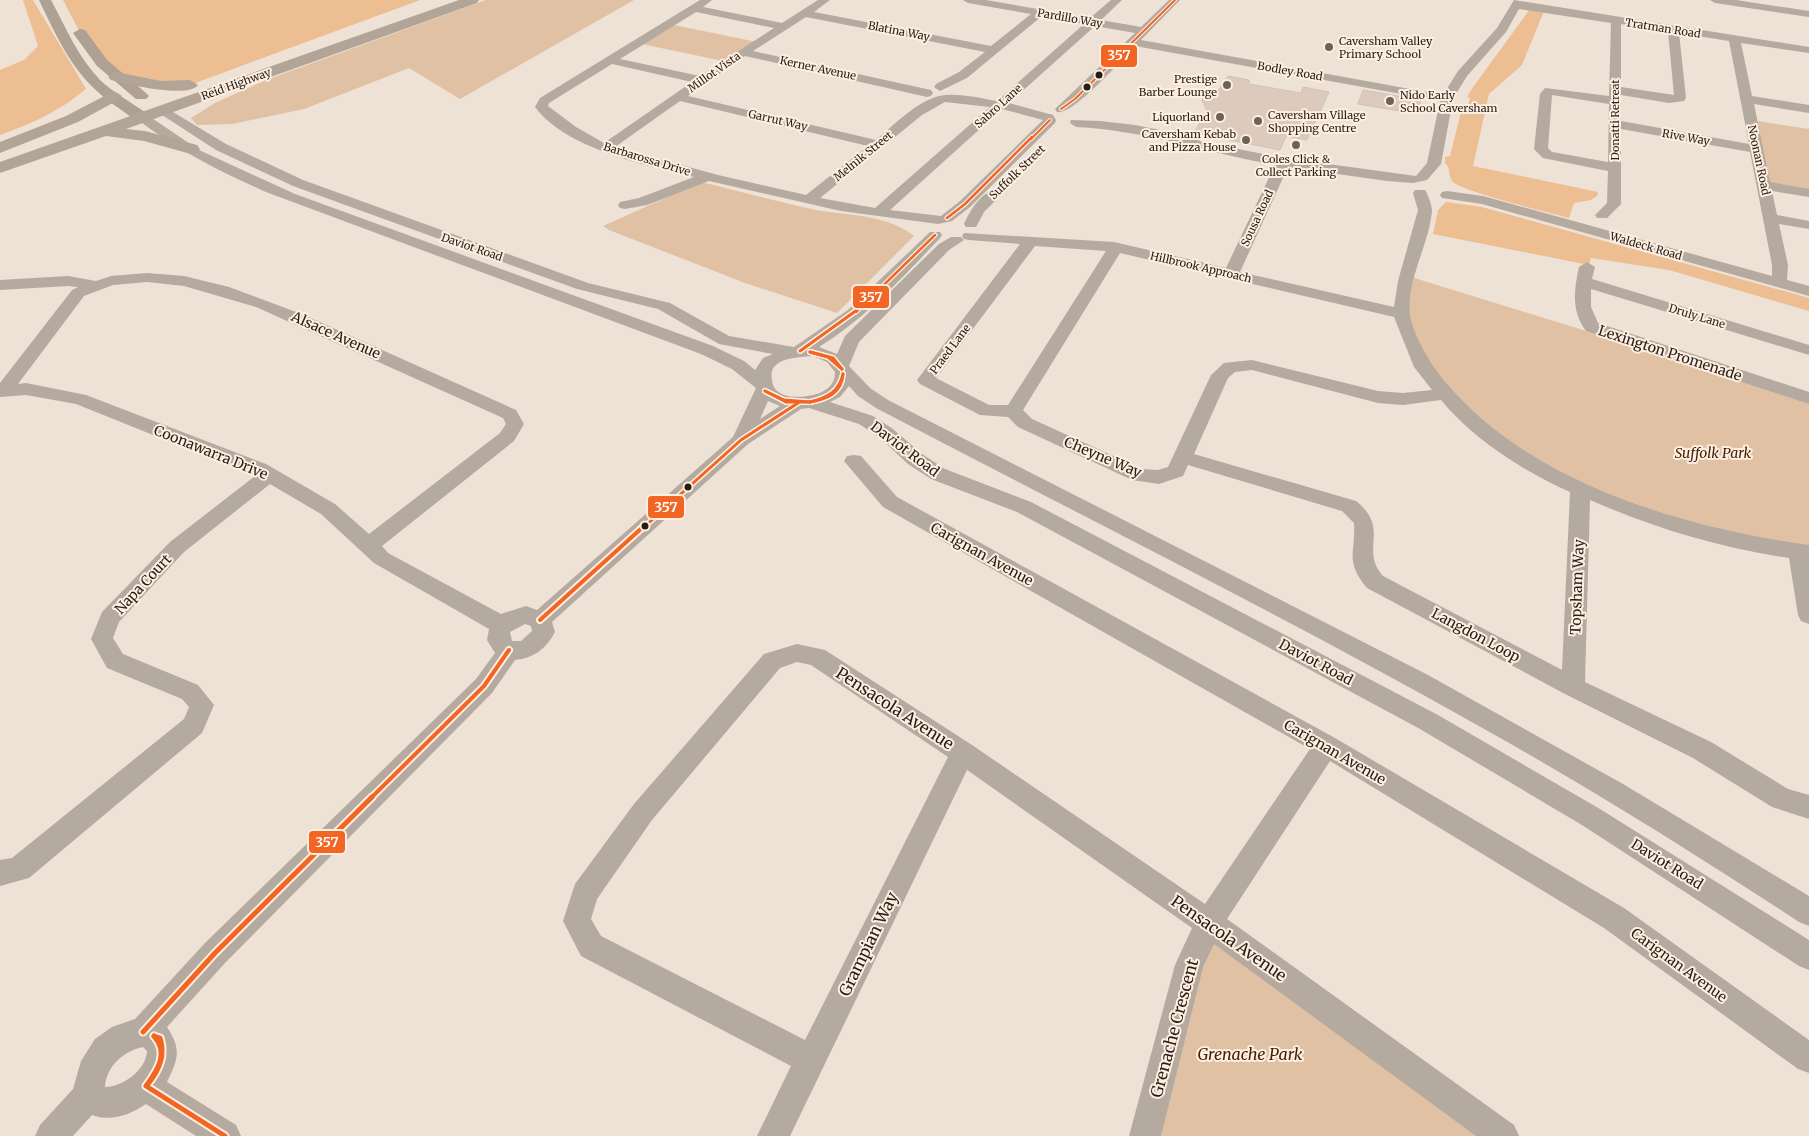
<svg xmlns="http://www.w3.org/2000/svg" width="1809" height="1136" font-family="Merriweather,serif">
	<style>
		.green { fill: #e1c1a3 }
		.forest { fill: #ecbe92 }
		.building { fill: #dccbbc; stroke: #cdc3ba }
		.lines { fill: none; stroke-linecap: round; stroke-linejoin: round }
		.minor { fill: #b5aaa0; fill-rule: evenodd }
		.major { fill: #aea092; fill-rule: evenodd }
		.highway { fill: #b2a598; fill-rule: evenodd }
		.bus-1-far4-casing { stroke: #feefe2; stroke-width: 4 }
		.bus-1-far3-casing { stroke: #feefe2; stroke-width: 5 }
		.bus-1-far2-casing { stroke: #feefe2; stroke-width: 6 }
		.bus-1-far1-casing { stroke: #feefe2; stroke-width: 8 }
		.bus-1-casing { stroke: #feefe2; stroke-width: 9 }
		.bus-1-far4 { stroke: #f26522; stroke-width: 2 }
		.bus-1-far3 { stroke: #f26522; stroke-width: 2.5 }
		.bus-1-far2 { stroke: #f26522; stroke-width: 3 }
		.bus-1-far1 { stroke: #f26522; stroke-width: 4 }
		.bus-1 { stroke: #f26522; stroke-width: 5 }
		.poi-dot { fill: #6c6259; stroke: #feefe2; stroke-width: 2 }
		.bus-dot { fill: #261d15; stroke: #feefe2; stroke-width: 2 }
		.labels { text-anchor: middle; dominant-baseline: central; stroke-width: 4; stroke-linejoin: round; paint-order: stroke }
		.far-street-label { font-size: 11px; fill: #261d15; stroke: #feefe2 }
		.far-poi-label { font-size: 11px; fill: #261d15; stroke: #feefe2; text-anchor: start }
		.street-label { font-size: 14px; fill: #261d15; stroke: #feefe2 }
		.park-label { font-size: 14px; font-style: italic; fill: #402304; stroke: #feefe2 }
		.near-street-label { font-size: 16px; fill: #261d15; stroke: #feefe2 }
		.near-park-label { font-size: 16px; font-style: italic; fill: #402304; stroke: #feefe2 }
		.line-badge { stroke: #feefe2; stroke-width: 2 }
		.badge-label { font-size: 14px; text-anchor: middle; font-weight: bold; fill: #fff }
	</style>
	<rect width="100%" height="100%" fill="#eee1d6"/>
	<g class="green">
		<polygon points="486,0 634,0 460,99 409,68 304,109 232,124 197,125 191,118 215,103 266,80"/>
		<polygon points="669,24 757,42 728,62 637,43"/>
		<polygon points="1751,120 1809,129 1809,193 1764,185"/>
		<path d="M701,182C739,191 777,202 816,210C850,216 886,214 914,236L837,313L745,283L609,230L603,226Z"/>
		<polygon points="1408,276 1809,400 1809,553 1622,507 1484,431 1407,336"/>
		<polygon points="1209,923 1503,1136 1145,1136"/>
	</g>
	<g class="forest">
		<path d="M23,0H33L86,89C60,111 31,124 0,135V70L24,60L38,46Z"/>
		<polygon points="63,0 420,0 190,85 116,77 84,40"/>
		<path d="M1530,9L1544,11L1522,65L1489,94L1473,166L1598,192L1597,196L1591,200L1574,203L1569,218C1551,213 1459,191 1452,181C1448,175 1451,168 1445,163V157L1450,156L1463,104L1468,105L1470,98L1467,97L1471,90Z"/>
		<polygon points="1446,202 1482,207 1809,298 1809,311 1669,270 1591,258 1589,265 1433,234 1438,210"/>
	</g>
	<g class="building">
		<polygon points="1228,76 1249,80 1249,84 1301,93 1303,87 1329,92 1307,140 1286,136 1280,150 1194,133 1207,111 1202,100 1208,90 1218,91"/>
		<polygon points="1363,90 1421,100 1417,114 1358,104"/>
	</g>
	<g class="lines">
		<g class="minor">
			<path d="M700,0H712L703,7L782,23L818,0H830L814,12L991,46L1031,14L968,3L963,0H986L1090,18L1111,0H1122L1101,20L1141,27L1169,0H1180L1141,40L1443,95L1458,71L1497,28L1514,0L1809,47V53L1741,43L1752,96L1809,105V113L1754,104L1770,182L1809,189V197L1772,191L1777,215L1809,221V229L1779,224L1788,265L1787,280L1809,286V296L1482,204L1442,198L1440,195L1442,192L1447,191L1483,196L1772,276V265L1750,152L1621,129V204L1607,218H1597L1595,215L1607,203L1608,171L1543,158L1534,149L1540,94L1545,88L1609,96L1611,23L1519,9L1506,32L1467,76L1453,99L1441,164L1427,180L1413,183L1387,181L1288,167L1240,272L1394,307L1398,281L1418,210L1413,193L1415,190H1425C1428,195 1432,205 1432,211C1429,245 1406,280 1410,315C1413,336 1433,368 1447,384C1531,483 1684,528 1809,545V624L1801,621L1798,615L1789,558C1720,548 1654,528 1590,500L1585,682L1711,742L1788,789L1809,795V819L1772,807L1693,758L1565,694L1367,588C1344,560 1356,554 1354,523L1342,511L1188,465L1183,476L1159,484L1132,480L1018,427L1008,417L980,415L920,384L917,380L1020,244L969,240L964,239L962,236L964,233L1114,242L1226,268L1275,165C1208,153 1144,130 1076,127L1070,123L1071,120L1100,121L1135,125L1175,133L1203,142L1284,158L1416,176L1427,163L1440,101L1135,46C1122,59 1073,116 1057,112L1055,109L1135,33L1095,26L1009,103L1053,115L1056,120L1055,123L970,207L952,221L938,224L841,211L709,181L647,205L625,209L620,208L618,205L620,202L639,198L694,177C646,165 566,149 535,107L540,98ZM696,12L774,28L700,76L620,59ZM1042,16L1084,24L997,101C980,98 956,92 939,96C916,102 894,125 876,140L688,96L745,56L927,97L931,96L933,93L931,90L753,51L806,17L985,52L959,72L936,84L934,87L940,91L967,78ZM1621,24L1668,32L1674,95L1621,87ZM1679,33L1729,41L1749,144L1621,121V95L1669,103L1684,101L1686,98ZM612,64L692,82L604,143L576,127L548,106L549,103ZM1552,95L1609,104L1608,162L1552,152L1548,148ZM680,101L868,146L806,195L718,175L615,147ZM945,102L990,107L875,208L820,198L922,115ZM1002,109L1043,120L960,201L941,216L890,210ZM1035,246L1106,251L1008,405H989L936,378ZM1120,253L1394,317L1414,367L1432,390L1403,393L1378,391L1252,360L1224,363L1211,375L1168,467L1158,470L1142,469L1032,419L1023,410ZM1252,370L1378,403L1403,405L1441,400C1473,439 1523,471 1570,492L1562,670L1383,576C1359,549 1391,529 1356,501L1194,454L1228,378L1235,372Z"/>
			<polygon points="1710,0 1736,0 1809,11 1809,17 1715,3"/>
			<path d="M163,106L226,144L303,180L588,283L670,303L729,336L794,347L848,310L930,232H940L942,235L940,238C903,277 865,319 819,347L837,354L845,336L939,244L951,237H961L964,240L949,250L859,342L849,366L870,388L888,400L1428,675L1623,784L1809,896V926L1799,922C1697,855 1593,790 1486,730C1286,617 1080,515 876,408L858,396L849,386L840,397L830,402L873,416L893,429L922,454L945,469L1031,502L1438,715L1600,809L1809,940V970L1799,966L1582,825L1420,729L1017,512L931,479L908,464L879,437L859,424L809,408L801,409L748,444L552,622L555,632C546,649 534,658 515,660L492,693L225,963L167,1027C182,1050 178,1059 167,1082L236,1125L241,1136H196L146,1104C130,1115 111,1122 92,1115L73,1136H35L40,1125L73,1089L81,1061L95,1039L112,1027L135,1019L205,943L476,679L495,653L487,640L489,629L374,563L321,514L270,484L184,552L119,622L113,638L123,654L198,685L214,705L202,733L29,878L0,886V860L12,858L184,719L189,707L182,699L107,668L91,639L102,612L170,542L255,476L76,404L26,395L0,397V383L72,290L78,287L68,286L0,290V280L68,276L96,281L111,276L147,273L184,276L229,287L304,315L516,410L524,424L514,441L382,546L388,553L501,614L526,606L537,610L733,437L756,388L732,369L701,354L266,192C221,172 177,150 138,120L136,117L138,114H146L199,150L295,194L713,346L744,361L755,370L763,358L773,354L719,344L658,309L577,289L293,186L216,150L159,113L157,110L159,107ZM147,282L184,286L256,307L503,418L506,424L500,433L369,534L335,504L266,464L86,395L26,383L18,384L84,296L113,285ZM813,356L827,362L835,372C835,384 828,390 817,394C803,398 774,401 772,380C771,374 771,369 776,365C785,357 801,357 813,356ZM768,401L780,406L760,419ZM525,624L531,626L532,631L521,641H512L510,632ZM143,1047L147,1051C146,1070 123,1087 105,1087C106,1067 123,1051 143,1047Z"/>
			<path d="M995,190L1000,191L1002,194L984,212L976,227H966L964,224C970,211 980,193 995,190Z"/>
			<path d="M1587,262L1595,267L1592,279L1809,345V355L1591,289V307L1598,323L1809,392V404L1586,331C1571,311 1574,290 1579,267Z"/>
			<path d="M854,455L861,456L897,497L1335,738L1624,908L1809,1040V1073L1798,1069L1604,928L1330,761L1227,919L1514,1125L1519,1136H1476L1214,944L1203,967L1161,1136H1129L1175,965L1192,928L967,770L790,1136H757L791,1066L581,956L563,921L575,884L634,804L764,654L797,644L825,650L972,745L1205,904L1310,749L883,507L844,461L847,456ZM797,662L811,665L948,757L805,1040L601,936L591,919L597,899L652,820L780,668Z"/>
		</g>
		<g class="major">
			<path d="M39,0H51C66,28 78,57 100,80C114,93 132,103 148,114L150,117L148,120C136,123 129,115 120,109C76,80 61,46 39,0Z"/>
			<polygon points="80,29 85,30 107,60 146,93 149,96 146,99 136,99 97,66 73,33"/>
		</g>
		<g class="highway">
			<polygon points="459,0 479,0 477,3 126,129 145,131 197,145 200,149 197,153 191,154 144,141 106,136 0,173 0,162"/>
			<path d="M116,72L161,81L190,80L198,85C188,99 126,84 111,80L108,77Z"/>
			<polygon points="114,91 122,96 120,99 78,122 0,153 0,142 66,116"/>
		</g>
		<defs>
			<g id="bus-1-far4">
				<polyline points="1061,109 1075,99 1175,0"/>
				<polyline points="1031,139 1050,120"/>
			</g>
			<g id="bus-1-far3">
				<polyline points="947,218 965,204 1032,137"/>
				<polyline points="856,312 935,235"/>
			</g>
			<g id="bus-1-far2">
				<polyline points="800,351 857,310"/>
				<polyline points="810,352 833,358 842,369"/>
				<polyline points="810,352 828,357 842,369"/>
				<polyline points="765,391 784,400 810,402"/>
				<polyline points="765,391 786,402 810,402"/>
				<path d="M810,402C827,399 842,393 843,374"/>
				<path d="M810,402C827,398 839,392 843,374"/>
				<polyline points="643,528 741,440 798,403"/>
			</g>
			<g id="bus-1-far1">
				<polyline points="540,620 644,526"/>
				<polyline points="371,798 484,686 509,650"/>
			</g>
			<g id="bus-1">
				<polyline points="143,1032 215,953 372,797"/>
				<path d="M147,1085C158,1069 169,1053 154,1036"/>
				<path d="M147,1085C159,1071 166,1056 160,1038L154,1036"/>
				<polyline points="146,1086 225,1136"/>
			</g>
		</defs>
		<use href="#bus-1-far4" class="bus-1-far4-casing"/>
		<use href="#bus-1-far3" class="bus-1-far3-casing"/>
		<use href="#bus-1-far2" class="bus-1-far2-casing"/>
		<use href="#bus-1-far1" class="bus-1-far1-casing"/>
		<use href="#bus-1" class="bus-1-casing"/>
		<use href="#bus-1-far4" class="bus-1-far4"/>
		<use href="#bus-1-far3" class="bus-1-far3"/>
		<use href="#bus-1-far2" class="bus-1-far2"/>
		<use href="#bus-1-far1" class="bus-1-far1"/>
		<use href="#bus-1" class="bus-1"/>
	</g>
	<g class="poi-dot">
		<circle cx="1329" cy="47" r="5"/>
		<circle cx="1227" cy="85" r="5"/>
		<circle cx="1390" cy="101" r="5"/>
		<circle cx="1220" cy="117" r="5"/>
		<circle cx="1258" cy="121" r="5"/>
		<circle cx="1246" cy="140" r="5"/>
		<circle cx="1296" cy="145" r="5"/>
	</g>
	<g class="bus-dot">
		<circle cx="1099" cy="75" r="4.5"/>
		<circle cx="1087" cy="87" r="4.5"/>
		<circle cx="688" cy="487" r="4.5"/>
		<circle cx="645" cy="526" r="4.5"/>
	</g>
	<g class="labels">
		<g class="far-street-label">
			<text transform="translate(1070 18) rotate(10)">Pardillo Way</text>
			<text transform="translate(1663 28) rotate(9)">Tratman Road</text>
			<text transform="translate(899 31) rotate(11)">Blatina Way</text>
			<text transform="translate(818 68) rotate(12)">Kerner Avenue</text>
			<text transform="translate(1290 71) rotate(10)">Bodley Road</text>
			<text transform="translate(714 72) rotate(-35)">Millot Vista</text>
			<text transform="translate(236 84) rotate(-20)">Reid Highway</text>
			<text transform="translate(998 106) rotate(-42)">Sabro Lane</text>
			<text transform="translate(778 120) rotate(13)">Garrut Way</text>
			<text transform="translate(1615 120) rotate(-90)">Donatti Retreat</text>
			<text transform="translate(1686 137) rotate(10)">Rive Way</text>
			<text transform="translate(863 156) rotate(-39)">Melnik Street</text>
			<text transform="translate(647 159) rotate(17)">Barbarossa Drive</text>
			<text transform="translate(1759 160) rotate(78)">Noonan Road</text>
			<text transform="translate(1017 172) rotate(-44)">Suffolk Street</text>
			<text transform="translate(1257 218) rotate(-65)">Sousa Road</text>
			<text transform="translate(1646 246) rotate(16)">Waldeck Road</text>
			<text transform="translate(472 247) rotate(19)">Daviot Road</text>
			<text transform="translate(1201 267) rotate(13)">Hillbrook Approach</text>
			<text transform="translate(1697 316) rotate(17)">Druly Lane</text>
			<text transform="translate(950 349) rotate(-53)">Praed Lane</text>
		</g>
		<g class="far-poi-label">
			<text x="1339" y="41">Caversham Valley<tspan x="1339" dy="13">Primary School</tspan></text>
			<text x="1217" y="79" text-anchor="end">Prestige<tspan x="1217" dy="13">Barber Lounge</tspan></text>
			<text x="1400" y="95">Nido Early<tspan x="1400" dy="13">School Caversham</tspan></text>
			<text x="1268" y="115">Caversham Village<tspan x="1268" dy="13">Shopping Centre</tspan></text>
			<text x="1210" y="117" text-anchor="end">Liquorland</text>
			<text x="1236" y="134" text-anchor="end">Caversham Kebab<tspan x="1236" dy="13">and Pizza House</tspan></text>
			<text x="1296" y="159" text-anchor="middle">Coles Click &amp;<tspan x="1296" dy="13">Collect Parking</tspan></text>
		</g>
		<g class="street-label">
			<text transform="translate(336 335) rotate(24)">Alsace Avenue</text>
			<text transform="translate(1670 353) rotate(18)">Lexington Promenade</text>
			<text transform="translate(905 449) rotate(37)">Daviot Road</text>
			<text transform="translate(211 452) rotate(22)">Coonawarra Drive</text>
			<text transform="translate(1103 457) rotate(23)">Cheyne Way</text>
			<text transform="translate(982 554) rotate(29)">Carignan Avenue</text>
			<text transform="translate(143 584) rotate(-47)">Napa Court</text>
			<text transform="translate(1577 587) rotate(-88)">Topsham Way</text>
			<text transform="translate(1476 635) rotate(28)">Langdon Loop</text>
			<text transform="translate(1316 662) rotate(28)">Daviot Road</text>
			<text transform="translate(1335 752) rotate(30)">Carignan Avenue</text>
			<text transform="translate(1667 864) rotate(32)">Daviot Road</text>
			<text transform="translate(1679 965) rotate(36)">Carignan Avenue</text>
		</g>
		<g class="park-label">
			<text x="1713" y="453">Suffolk Park</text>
		</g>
		<g class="near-street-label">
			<text transform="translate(895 708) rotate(33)">Pensacola Avenue</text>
			<text transform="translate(1229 938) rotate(35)">Pensacola Avenue</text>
			<text transform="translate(868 944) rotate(-64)">Grampian Way</text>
			<text transform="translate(1174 1028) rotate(-75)">Grenache Crescent</text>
		</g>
		<g class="near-park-label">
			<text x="1250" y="1054">Grenache Park</text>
		</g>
	</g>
	<g class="line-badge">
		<rect x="1100" y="44" width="38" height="24" rx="5" fill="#f26522"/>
		<rect x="852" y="285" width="38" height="24" rx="5" fill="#f26522"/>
		<rect x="647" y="495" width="38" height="24" rx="5" fill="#f26522"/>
		<rect x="308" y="830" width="38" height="24" rx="5" fill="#f26522"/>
	</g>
	<g class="badge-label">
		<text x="1119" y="60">357</text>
		<text x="871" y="302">357</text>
		<text x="666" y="512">357</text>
		<text x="327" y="847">357</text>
	</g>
</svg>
